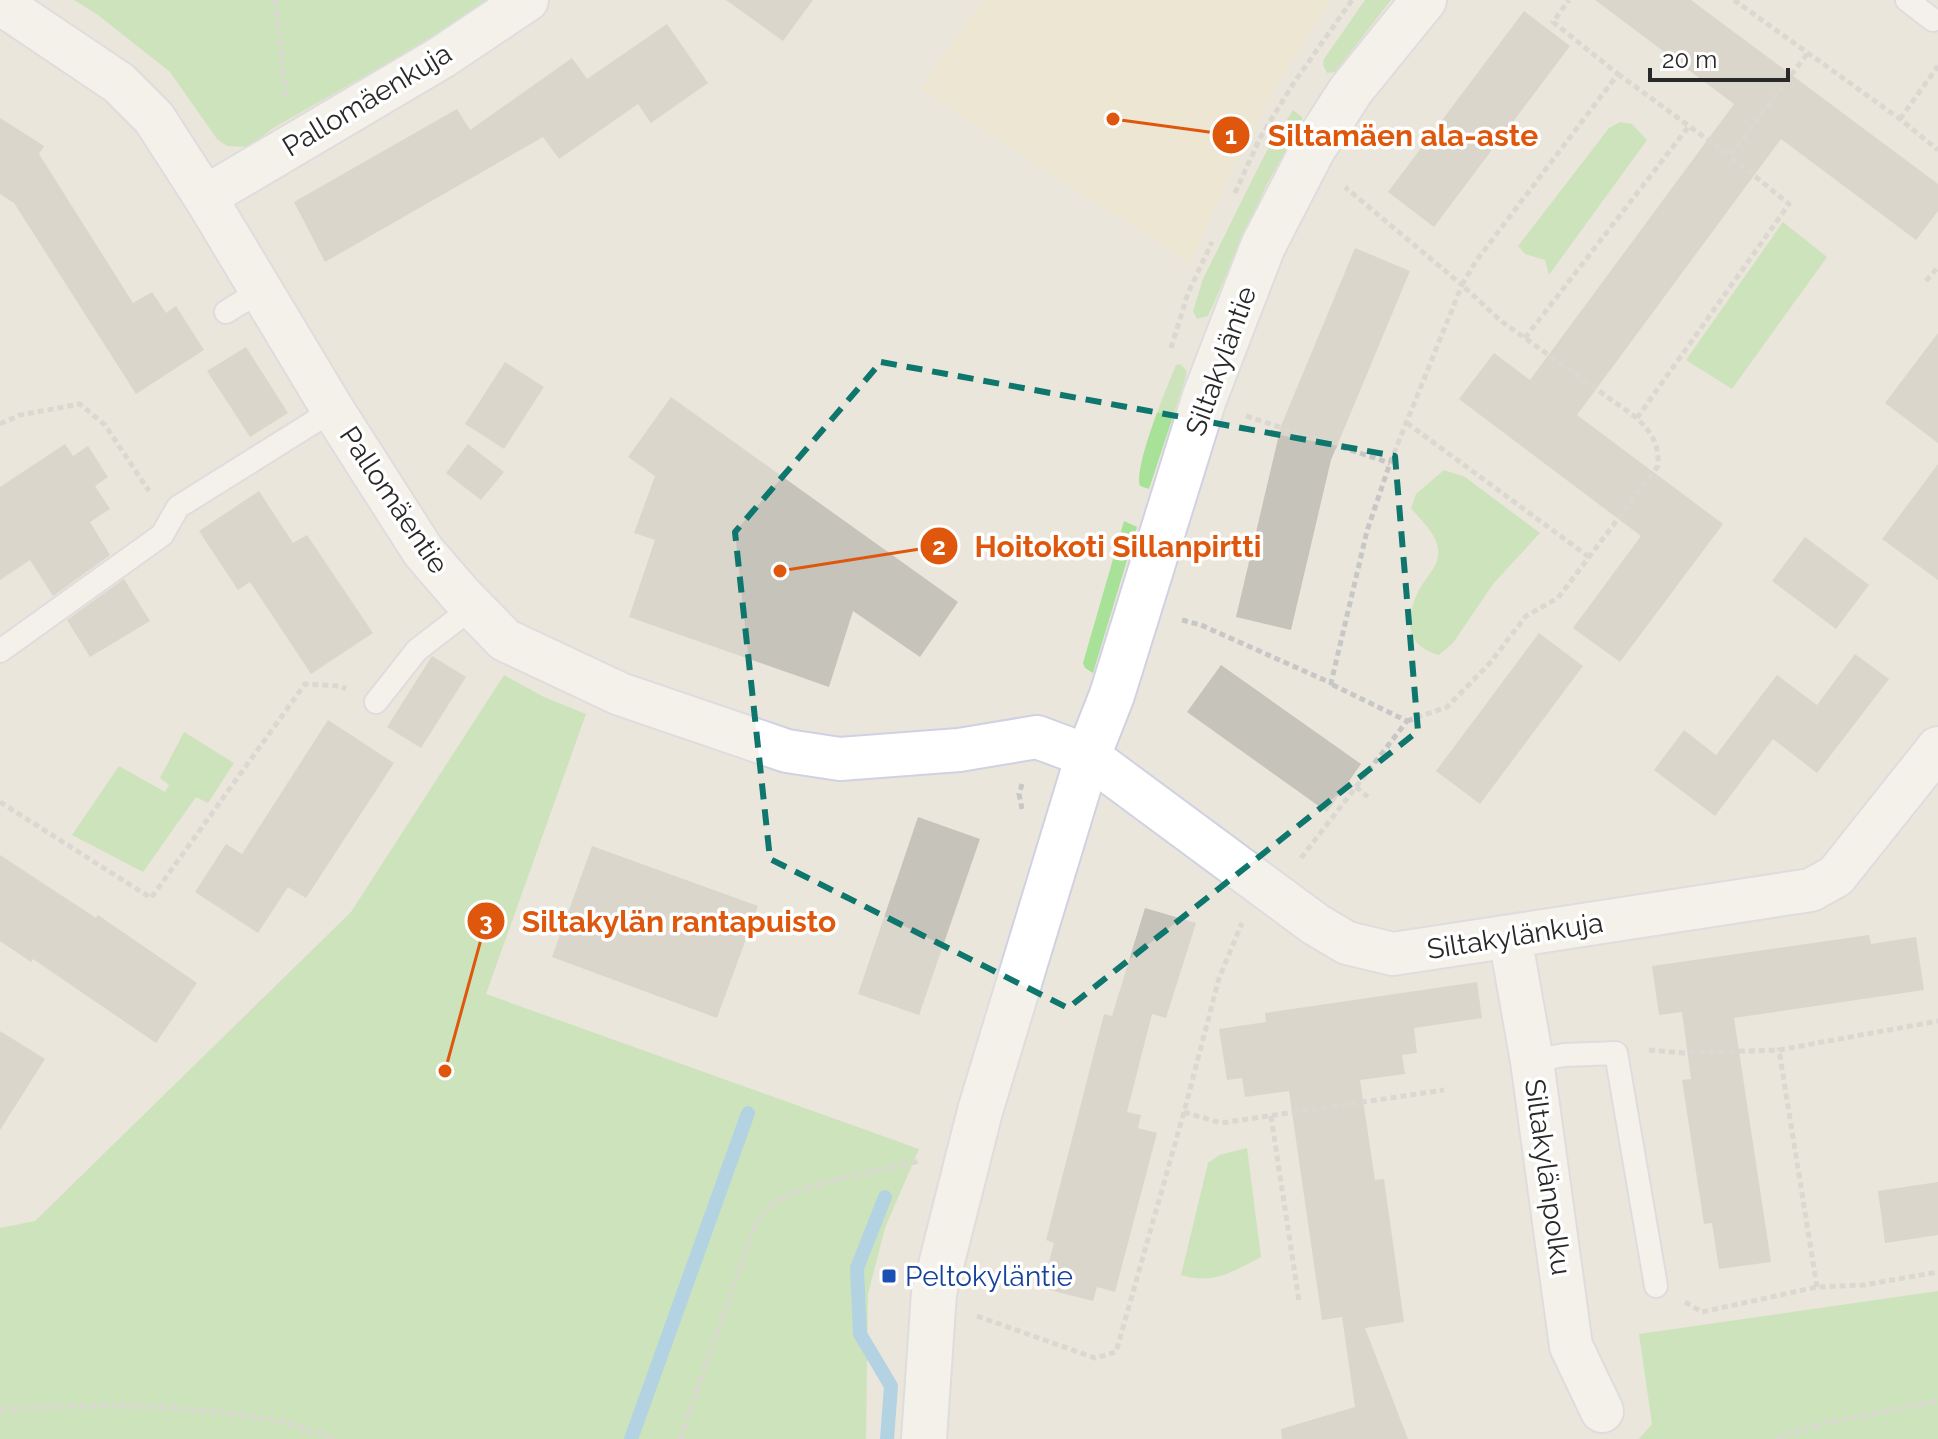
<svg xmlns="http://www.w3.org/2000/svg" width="1938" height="1439" font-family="Raleway,sans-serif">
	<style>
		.education { fill: #ede6ca }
		.green { fill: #a8e198 }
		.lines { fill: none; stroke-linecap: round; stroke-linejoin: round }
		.stream { stroke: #6fbbec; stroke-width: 14 }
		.building { fill: #c6c3bb }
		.lane-casing { stroke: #d0d1e2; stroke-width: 26 }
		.street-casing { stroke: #d0d1e2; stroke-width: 46 }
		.secondary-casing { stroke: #d0d1e2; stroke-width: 48 }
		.path { stroke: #c7c7c7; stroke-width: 5; stroke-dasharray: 6 4; stroke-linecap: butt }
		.lane { stroke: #fff; stroke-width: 22 }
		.street { stroke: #fff; stroke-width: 42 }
		.secondary { stroke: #fff; stroke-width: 44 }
		.marked { fill: none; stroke: #0f766e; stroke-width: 6; stroke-dasharray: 16 10; stroke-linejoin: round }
		.transit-dot { fill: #1a4fb4; stroke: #fff; stroke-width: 3 }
		.labels { text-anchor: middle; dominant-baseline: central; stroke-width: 7; stroke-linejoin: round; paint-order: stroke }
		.street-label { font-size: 28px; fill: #292929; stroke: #fff }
		.transit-label { font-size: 28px; fill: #164399; stroke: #fff; text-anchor: start }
		.leader { fill: none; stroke: #de570d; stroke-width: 3 }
		.callout-dot { fill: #de570d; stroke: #fff; stroke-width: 3 }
		.mark-label { font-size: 24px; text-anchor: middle; font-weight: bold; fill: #fff }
		.callout-label { font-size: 30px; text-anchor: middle; font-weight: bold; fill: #de570d; stroke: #fff; stroke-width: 7; stroke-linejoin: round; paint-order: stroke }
	</style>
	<rect width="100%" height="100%" fill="#ebe6db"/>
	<polygon class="education" points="982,0 1332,0 1278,83 1242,148 1190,264 921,89"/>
	<g class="green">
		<polygon points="74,0 489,0 446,30 275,127 247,147 227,146 217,139 170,72 98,15"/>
		<polygon points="1365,0 1391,0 1335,72 1327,73 1323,65 1324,59"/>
		<polygon points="1293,110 1302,117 1302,123 1266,186 1208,316 1197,319 1193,311 1203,279 1264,156"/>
		<polygon points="1620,122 1632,124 1647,140 1549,275 1545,260 1525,254 1518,246 1609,128"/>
		<polygon points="1783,222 1827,257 1732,389 1686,360"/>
		<path d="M1180,364L1187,371L1185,380L1149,489L1140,486C1134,465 1167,387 1176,365Z"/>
		<path d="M1444,470L1465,477L1540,533L1493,584L1453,643L1439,655C1404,646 1405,618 1419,590C1424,580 1436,568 1438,557C1441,537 1422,522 1411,508L1416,494Z"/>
		<polygon points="1124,521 1137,527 1093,673 1085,668 1083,663"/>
		<polygon points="504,675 544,697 586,714 486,994 919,1149 885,1228 868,1294 866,1439 0,1439 0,1228 35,1221 351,912"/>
		<polygon points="184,732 234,763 208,803 196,797 143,872 72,835 119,766 165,792 169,785 160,778"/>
		<path d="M1247,1148L1261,1257C1232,1272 1213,1285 1181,1275L1208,1163L1219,1155Z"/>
		<polygon points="1938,1291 1938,1439 1639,1439 1652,1424 1639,1334"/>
	</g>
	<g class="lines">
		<g class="stream">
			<polyline points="885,1197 857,1268 860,1334 891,1386 887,1439"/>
			<polyline points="631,1439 748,1113"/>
		</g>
	</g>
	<g class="building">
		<polygon points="726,0 813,0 783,41"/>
		<polygon points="1595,0 1691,0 1938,184 1938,211 1916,240 1781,139 1577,415 1723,524 1620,662 1573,628 1641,536 1459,399 1494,353 1530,380 1734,104"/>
		<polygon points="1524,11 1570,46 1434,227 1388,192"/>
		<polygon points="667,24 708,83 651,123 638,104 559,159 543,137 325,262 294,202 457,109 470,130 572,58 587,79"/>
		<polygon points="0,118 44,146 39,154 133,303 152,292 166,313 176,306 204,350 136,394 14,203 0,194"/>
		<polygon points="1355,248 1410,271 1331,460 1291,630 1236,617 1281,426"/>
		<polygon points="1938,333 1938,443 1885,403"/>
		<polygon points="246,347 288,413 250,437 207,371"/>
		<polygon points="505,362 544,387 504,449 465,424"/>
		<polygon points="671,397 958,602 920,657 853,611 829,687 629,617 655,540 634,533 655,476 628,457"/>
		<polygon points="65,444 73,456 88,446 108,477 95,486 110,509 90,522 110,555 53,596 30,560 0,580 0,487"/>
		<polygon points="468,444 504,472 481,500 446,473"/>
		<polygon points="1938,464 1938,580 1882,539"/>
		<polygon points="259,491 293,543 307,535 373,633 311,674 250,582 238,590 199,531"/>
		<polygon points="1805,537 1869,585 1836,629 1772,581"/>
		<polygon points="124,579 150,621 90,657 67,620"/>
		<polygon points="1539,633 1583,666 1480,804 1436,771"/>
		<polygon points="1855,654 1889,679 1817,773 1773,739 1715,816 1654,770 1684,730 1716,755 1777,675 1817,705"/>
		<polygon points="432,656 466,677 421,748 387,727"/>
		<polygon points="1221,665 1361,764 1327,812 1187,712"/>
		<polygon points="328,720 394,763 306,898 288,887 258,933 195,892 226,844 242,854"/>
		<polygon points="918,817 980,839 919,1015 858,994"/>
		<polygon points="592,846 758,906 717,1018 552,957"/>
		<polygon points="0,855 96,918 98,915 197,983 156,1043 33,959 31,962 0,941"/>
		<polygon points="1145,908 1196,923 1166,1018 1152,1014 1127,1112 1141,1115 1138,1128 1157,1133 1115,1292 1097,1287 1093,1301 1042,1288 1054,1243 1046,1240 1104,1014 1112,1016"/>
		<polygon points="1869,935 1871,944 1916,937 1924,990 1734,1018 1771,1262 1719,1269 1712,1223 1704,1224 1682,1080 1691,1079 1682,1012 1659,1015 1652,966"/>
		<polygon points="1477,982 1482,1018 1414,1028 1417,1053 1402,1055 1405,1074 1360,1080 1375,1180 1384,1179 1404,1322 1365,1328 1408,1439 1282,1439 1281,1429 1355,1407 1342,1317 1322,1320 1289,1091 1245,1097 1242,1078 1227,1080 1219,1029 1266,1022 1265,1013"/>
		<polygon points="0,1031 45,1059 0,1130"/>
		<polygon points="1938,1182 1938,1235 1885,1243 1878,1191"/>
	</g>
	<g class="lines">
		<defs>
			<g id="lane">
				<polyline points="1907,0 1933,20"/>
				<polyline points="226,312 261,290"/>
				<polyline points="0,651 162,535 178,507 333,410"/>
				<polyline points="376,702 417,650 473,607"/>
				<polyline points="1532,1061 1564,1055 1616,1053 1656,1286"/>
			</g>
			<g id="street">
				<polyline points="0,3 119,83 154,118 205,197 333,410 423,551 460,594 505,640 620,694 787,751 840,759 959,750 1037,737 1088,756 1315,924 1347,943 1393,954 1811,890 1836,876 1938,748"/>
				<polyline points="205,197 442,57 527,0"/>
				<polyline points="1510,937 1532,1061 1571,1346 1602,1411"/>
			</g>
			<polyline id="secondary" points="924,1439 934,1293 980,1111 1088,756 1112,695 1204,399 1263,246 1313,149 1351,90 1424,0"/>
		</defs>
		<use href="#lane" class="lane-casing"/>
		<use href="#street" class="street-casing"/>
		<use href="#secondary" class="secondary-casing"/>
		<g class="path">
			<polyline points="275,0 286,98"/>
			<polyline points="1734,0 1900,119 1938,150"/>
			<polyline points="1618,74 1730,156"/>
			<polyline points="1900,119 1938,66"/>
			<polyline points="1235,193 1260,138 1293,84 1352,0"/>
			<polyline points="1926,281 1938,267"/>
			<polyline points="1525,338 1689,126"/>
			<polyline points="1171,348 1188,293 1212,242"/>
			<polyline points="1246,416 1390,463"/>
			<polyline points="1637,418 1789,204 1730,156 1807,54"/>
			<polyline points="1407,423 1589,557"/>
			<polyline points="0,424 20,415 80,404 105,425 149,491"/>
			<polyline points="1182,620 1201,625 1331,683 1367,531 1390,463 1462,285 1345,187"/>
			<path d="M1407,721L1447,707L1490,663L1526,616L1558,598L1658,466C1659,443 1652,434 1637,418L1501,321L1462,285L1476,261L1618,74L1553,22L1569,0"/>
			<polyline points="1022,784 1019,794 1022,809"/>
			<polyline points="1356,787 1368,797"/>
			<polyline points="0,802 151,898 305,684 340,686 346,689"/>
			<polyline points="1301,858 1407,721 1331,684"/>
			<polyline points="1649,1050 1684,1053 1779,1050"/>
			<polyline points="1184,1112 1221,1123 1444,1090"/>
			<polyline points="1271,1116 1299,1301"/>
			<polyline points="1817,1287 1779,1050 1938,1021"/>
			<polyline points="1685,1302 1702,1312 1817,1287 1864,1285 1938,1272"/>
			<polyline points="977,1316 1095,1358 1116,1352 1184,1112 1219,978 1242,923"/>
			<path d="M0,1409C90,1405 181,1403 270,1419C291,1423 313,1432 334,1439"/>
			<path d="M680,1439L750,1239C754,1230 758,1218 764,1211C785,1185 885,1170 919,1161"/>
			<polyline points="1775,1439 1825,1423 1938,1401"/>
		</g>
		<use href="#lane" class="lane"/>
		<use href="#street" class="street"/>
		<use href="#secondary" class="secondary"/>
	</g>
	<path d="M0 0H1938V1439H0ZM881,362L1395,456L1418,731L1068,1008L770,859L735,532Z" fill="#ebe6db" fill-opacity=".55" fill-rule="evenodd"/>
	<path class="marked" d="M881,362L1395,456L1418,731L1068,1008L770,859L735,532Z"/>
	<rect class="transit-dot" x="881" y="1268" width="16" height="16" rx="4"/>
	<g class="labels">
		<g class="street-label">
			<text transform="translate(367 100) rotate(-31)">Pallomäenkuja</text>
			<text transform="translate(1221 361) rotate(-70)">Siltakyläntie</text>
			<text transform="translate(394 500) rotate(56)">Pallomäentie</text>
			<text transform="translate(1515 936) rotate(-9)">Siltakylänkuja</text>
			<text transform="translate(1548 1177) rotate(82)">Siltakylänpolku</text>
		</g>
		<g class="transit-label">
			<text x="905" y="1276">Peltokyläntie</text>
		</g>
	</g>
	<path class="leader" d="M1113 119L1231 135M780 571L939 546M445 1071L486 921"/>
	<g class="callout-dot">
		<circle cx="1113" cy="119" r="8"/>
		<circle cx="780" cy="571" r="8"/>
		<circle cx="445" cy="1071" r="8"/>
		<circle cx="1231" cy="135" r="20"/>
		<circle cx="939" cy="546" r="20"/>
		<circle cx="486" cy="921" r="20"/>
	</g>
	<g class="mark-label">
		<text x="1231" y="144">1</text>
		<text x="939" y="555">2</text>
		<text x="486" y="930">3</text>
	</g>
	<g class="callout-label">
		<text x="1403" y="146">Siltamäen ala-aste</text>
		<text x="1118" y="557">Hoitokoti Sillanpirtti</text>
		<text x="679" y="932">Siltakylän rantapuisto</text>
	</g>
	<path d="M1650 68v12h138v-12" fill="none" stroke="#292929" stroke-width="4"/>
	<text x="1662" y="68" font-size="24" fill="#292929" stroke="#ffffff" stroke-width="6" paint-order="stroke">20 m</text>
</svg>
